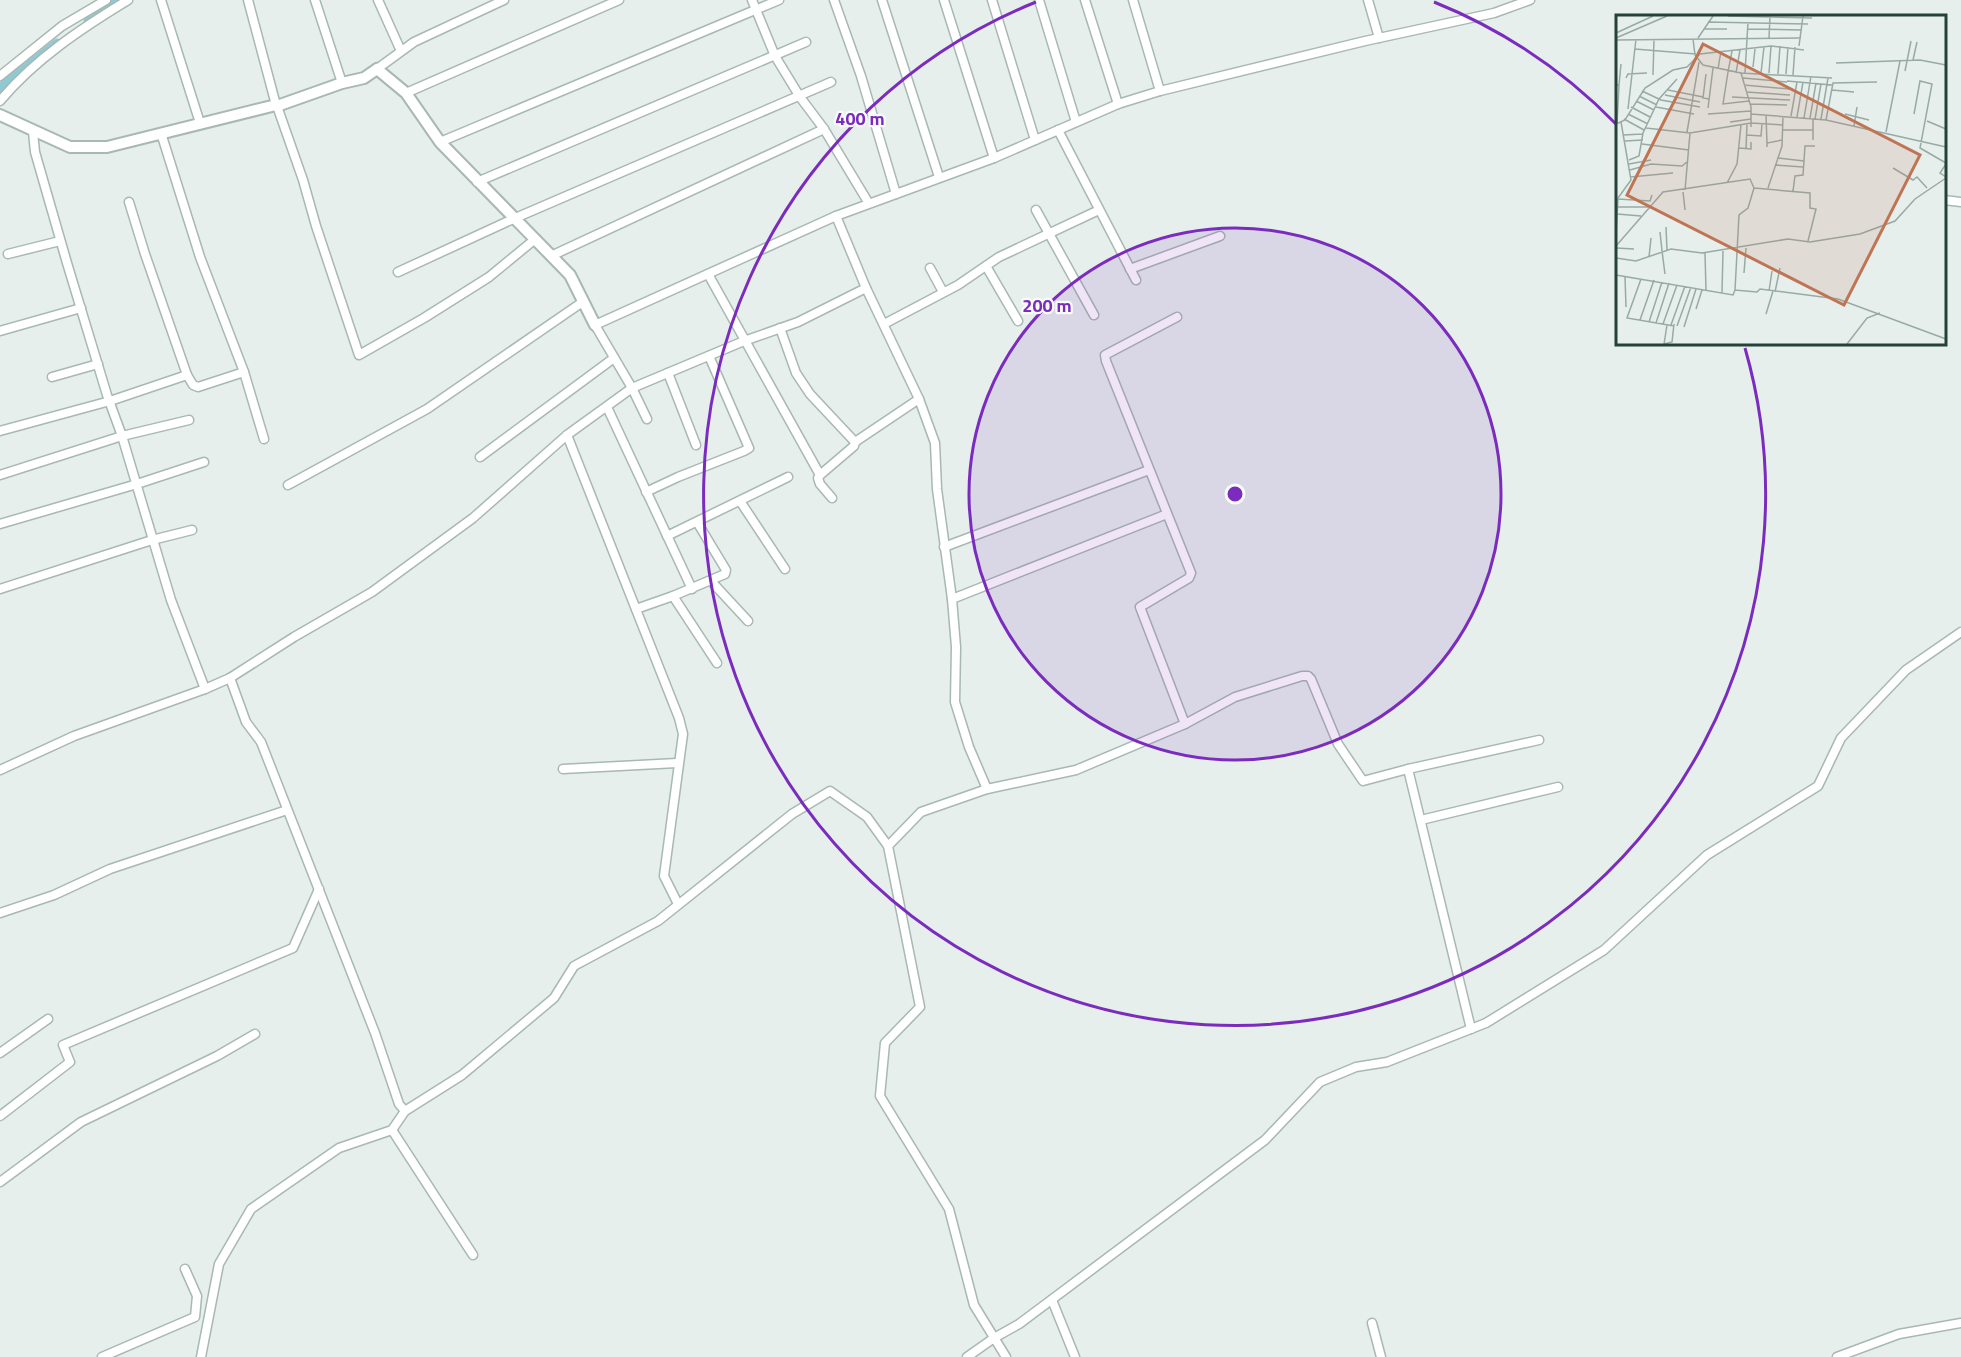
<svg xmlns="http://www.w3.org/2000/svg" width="1961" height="1357" font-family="'Titillium Web',sans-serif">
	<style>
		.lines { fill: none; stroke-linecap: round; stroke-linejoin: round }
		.canal { stroke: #8ec9d4; stroke-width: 9 }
		.minor-casing { stroke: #a8b8b2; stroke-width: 11 }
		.tertiary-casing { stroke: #a8b8b2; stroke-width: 14 }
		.minor { stroke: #fff; stroke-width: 8 }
		.tertiary { stroke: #fff; stroke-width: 10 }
		.ring { fill: none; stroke: #7b2cbf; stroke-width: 3 }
		.inset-road { fill: none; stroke: #98aaa4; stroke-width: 1.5 }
		.view { fill: #c07456; fill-opacity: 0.15; stroke: #c07456; stroke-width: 3 }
		.inset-edge { fill: none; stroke: #24423a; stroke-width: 3 }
		.centre { fill: #7b2cbf; stroke: #f7fbf9; stroke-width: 3 }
		.ring-label { font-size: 18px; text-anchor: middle; font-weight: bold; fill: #7b2cbf; stroke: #f7fbf9; stroke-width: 4.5; stroke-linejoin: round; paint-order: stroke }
	</style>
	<rect width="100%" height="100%" fill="#e6efeb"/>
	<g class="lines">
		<g class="canal">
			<polyline points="88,21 119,0"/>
			<polyline points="0,88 57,43"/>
		</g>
		<defs>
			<g id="minor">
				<polyline points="161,0 200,123"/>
				<polyline points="248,0 276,105"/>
				<polyline points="315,0 342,83"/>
				<polyline points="378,0 401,51"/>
				<polyline points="752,0 775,56 800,97 824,129 868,202"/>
				<polyline points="834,0 861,76 896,194"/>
				<polyline points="882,0 939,177"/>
				<polyline points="944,0 994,158"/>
				<polyline points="992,0 1035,140"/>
				<polyline points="1039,0 1076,122"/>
				<polyline points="1085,0 1118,104"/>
				<polyline points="1133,0 1160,91"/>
				<polyline points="1368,0 1379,38"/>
				<polyline points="377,69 414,42 504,0"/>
				<polyline points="0,76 62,26 106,0"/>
				<polyline points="406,93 619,0"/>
				<path d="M0,101C35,59 82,28 128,0"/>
				<polyline points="277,106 303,180 316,226 359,355 424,318 489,277 534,240"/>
				<polyline points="1058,130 1136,280"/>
				<polyline points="33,132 35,152 67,263 107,395 122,436 171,600 205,689"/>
				<polyline points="161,133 200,257 244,372 264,439"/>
				<polyline points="440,142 779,0"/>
				<polyline points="477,182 806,42"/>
				<polyline points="1944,200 1961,202"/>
				<polyline points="129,202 145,254 187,375 193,385 198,387 244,372"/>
				<polyline points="1036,210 1094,315"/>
				<polyline points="836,216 866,288 919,399 935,443 937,489 952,599 956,647 955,702 969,747 987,789"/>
				<polyline points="8,254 60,241"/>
				<polyline points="551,256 824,129"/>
				<polyline points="986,266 1018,321"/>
				<polyline points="930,268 943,292"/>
				<polyline points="1130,269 1220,236"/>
				<polyline points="398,272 513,219 831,82"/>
				<polyline points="708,274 820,475"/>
				<polyline points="1177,317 1105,355 1106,361 1191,573 1189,578 1140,607 1185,724"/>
				<polyline points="884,324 958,285 999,257 1099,210"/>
				<polyline points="780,328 796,373 810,394 855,442"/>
				<polyline points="0,331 81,308"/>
				<polyline points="668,373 696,445"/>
				<polyline points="52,377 98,364"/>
				<polyline points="607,407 692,589"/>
				<polyline points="647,419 632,388 595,325 836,216 994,158 1118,104 1160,91 1365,41 1494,13 1530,0"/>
				<polyline points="0,431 110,401 187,375"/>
				<polyline points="567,435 679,718 683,734 664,876 678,904"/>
				<polyline points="480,457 614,358"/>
				<polyline points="0,475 122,436 189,420"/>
				<polyline points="288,485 427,409 584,301"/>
				<polyline points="646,492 678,477 744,451 749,448 709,356"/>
				<polyline points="832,498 820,484 818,478 820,475 854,446 855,442 919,399"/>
				<polyline points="740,501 785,569"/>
				<polyline points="0,524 137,484 204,462"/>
				<polyline points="667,536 788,477"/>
				<polyline points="944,547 1149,470"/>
				<polyline points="711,581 748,621"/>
				<polyline points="0,589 152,540 192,530"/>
				<polyline points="673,596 717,663"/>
				<polyline points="952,599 1167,514"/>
				<polyline points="636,609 673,596 725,574 726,570 697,522"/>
				<polyline points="230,678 246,722 261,742 375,1033 399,1104 405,1111"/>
				<polyline points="563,769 677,763"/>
				<polyline points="1408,769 1539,740"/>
				<polyline points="0,770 74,736 205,689 230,678 294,637 372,592 473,518 567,435 632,388 744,341 798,322 866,288"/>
				<polyline points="1421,820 1558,787"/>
				<polyline points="888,846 921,812 987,789 1076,770 1185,724 1235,697 1302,676 1308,676 1311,679 1338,744 1363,781 1408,769 1471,1029"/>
				<polyline points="0,913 54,895 110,869 287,810"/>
				<polyline points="0,1053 48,1019"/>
				<polyline points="0,1116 70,1062 63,1045 293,948 319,889"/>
				<polyline points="392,1130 473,1255"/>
				<polyline points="0,1182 81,1122 217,1056 255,1034"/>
				<polyline points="1052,1300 1075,1357"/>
				<polyline points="1372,1323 1381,1357"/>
				<polyline points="102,1357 195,1317 197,1296 185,1269"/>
				<polyline points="201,1357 219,1264 251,1209 339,1148 392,1130 405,1111 462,1075 554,998 574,966 658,921 792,814 830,791 867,817 888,846 920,1007 885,1043 880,1096 949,1209 974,1305 1006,1357"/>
				<polyline points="967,1357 994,1338 1019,1324 1265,1140 1320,1082 1356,1067 1387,1062 1486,1023 1604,950 1707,855 1818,786 1841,738 1906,670 1961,632"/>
				<polyline points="1837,1357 1899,1334 1961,1323"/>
			</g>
			<polyline id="tertiary" points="0,115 70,147 107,147 276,105 277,106 342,83 364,78 377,69 406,93 440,142 570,275 595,325"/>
		</defs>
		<use href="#minor" class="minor-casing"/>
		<use href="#tertiary" class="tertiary-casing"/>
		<use href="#minor" class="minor"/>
		<use href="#tertiary" class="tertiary"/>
	</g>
	<circle cx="1235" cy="494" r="266" fill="#7b2cbf" fill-opacity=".12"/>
	<g class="ring">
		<circle cx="1235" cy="494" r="266"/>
		<path d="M1434 2A531 531 0 0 1 1617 125M1745 348A531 531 0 1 1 1036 2"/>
	</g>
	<g transform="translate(1616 15)">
		<rect width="330" height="330" fill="#e6efeb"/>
		<path class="inset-road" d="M112,1L196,3M92,7L192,9M88,14H111M132,14L186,15M0,18L37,1M0,23L51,1M82,23L97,1M153,23L154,1M77,24L79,40L87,50L125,58L135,92V112M0,25L185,23M183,31L187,1M19,34L80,39M297,45L301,27M220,48L304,45L330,50M137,52L139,34M102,54L105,36M289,56L295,26M112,57L107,89L133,86M112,57L116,36M120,58L124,35M125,58L216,63M129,58L132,7M145,58L148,32M153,58L155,31M90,59L87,83L93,84M162,59L164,31M170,59L172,32M37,60L38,24M177,60L179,32M10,63L12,59L31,58M127,63L171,67M171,66L216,70M0,70H3L5,49M128,70L174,74M52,75L87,82M216,75L238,77M26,76L45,85L84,92M130,77L174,80M49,80L84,87M23,81L41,90M116,82L174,85M20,86L38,95M134,89L171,90M15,92L34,102M40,92L78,99M92,93L97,53M12,94L20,24M12,99L32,109M92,99L135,96M135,99L210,105L330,132M229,99L253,105M298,99L304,66L316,69L304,133L330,148M150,100L151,128M175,101L181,67M181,102L187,67M188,103L195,61M194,103L200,68M8,104L28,115M197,104V125M199,104L205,69M205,104L212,63M210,105L217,68L261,67M311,106L330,114M114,107L135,104M1,108L3,70M0,109L9,105L29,73L57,55L71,52L84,39L155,31L188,35M238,111L241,92M30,113L74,118L135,108L167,110M167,115H197M71,117L83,47M270,117L284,46M7,120L27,119M131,120L145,121L146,109M9,126L27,125M26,129L73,135M151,132V128L166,125M123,133L135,134V127M130,134L131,109M161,143L188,146M13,145L23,141L27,118L43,84L61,64M13,149L35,145M330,149L324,158L330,162M159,150L187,152M277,153L297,165L301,162L311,173M14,155L35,149L66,151L72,146M14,162L57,158M111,168L121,149L125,110M138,173L194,178V193L200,194L192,226M152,173L166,131L167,101M69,175L74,118M177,176L179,161L187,160L189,131H199M67,177L69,195M2,184L34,186L36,180M1,192H32M1,199L25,201M50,212L51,235M44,217L46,236M0,220L2,183L15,165L5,107M0,231L47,177L134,164L138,173L132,193L123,200L119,275M0,233L18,234M46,236L49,259M89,238L90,275M33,242L35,223M0,243L20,246L55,234L86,238L172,224L194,227L244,219L279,206L299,184L330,163M128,258L130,233M0,260L117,280L119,275L141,277L144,274L222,284L330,324M9,262L10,292M25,264L11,303L58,311M153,276L156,256M159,277L164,253M106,278L107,236M80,294L86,275M150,299L157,276M24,305L38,265M33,307L46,267M40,308L53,268M47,309L61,270M55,310L69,271M61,311L75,272M68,312L80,274M48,329L56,327L58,309M48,329L51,310M231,329L251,303L264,298"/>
		<path class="view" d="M87,29L304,140L228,290L11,180Z"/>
		<rect width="330" height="330" class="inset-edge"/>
	</g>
	<circle cx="1235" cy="494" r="9" class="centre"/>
	<g class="ring-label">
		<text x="860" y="125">400 m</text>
		<text x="1047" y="312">200 m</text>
	</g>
</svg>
